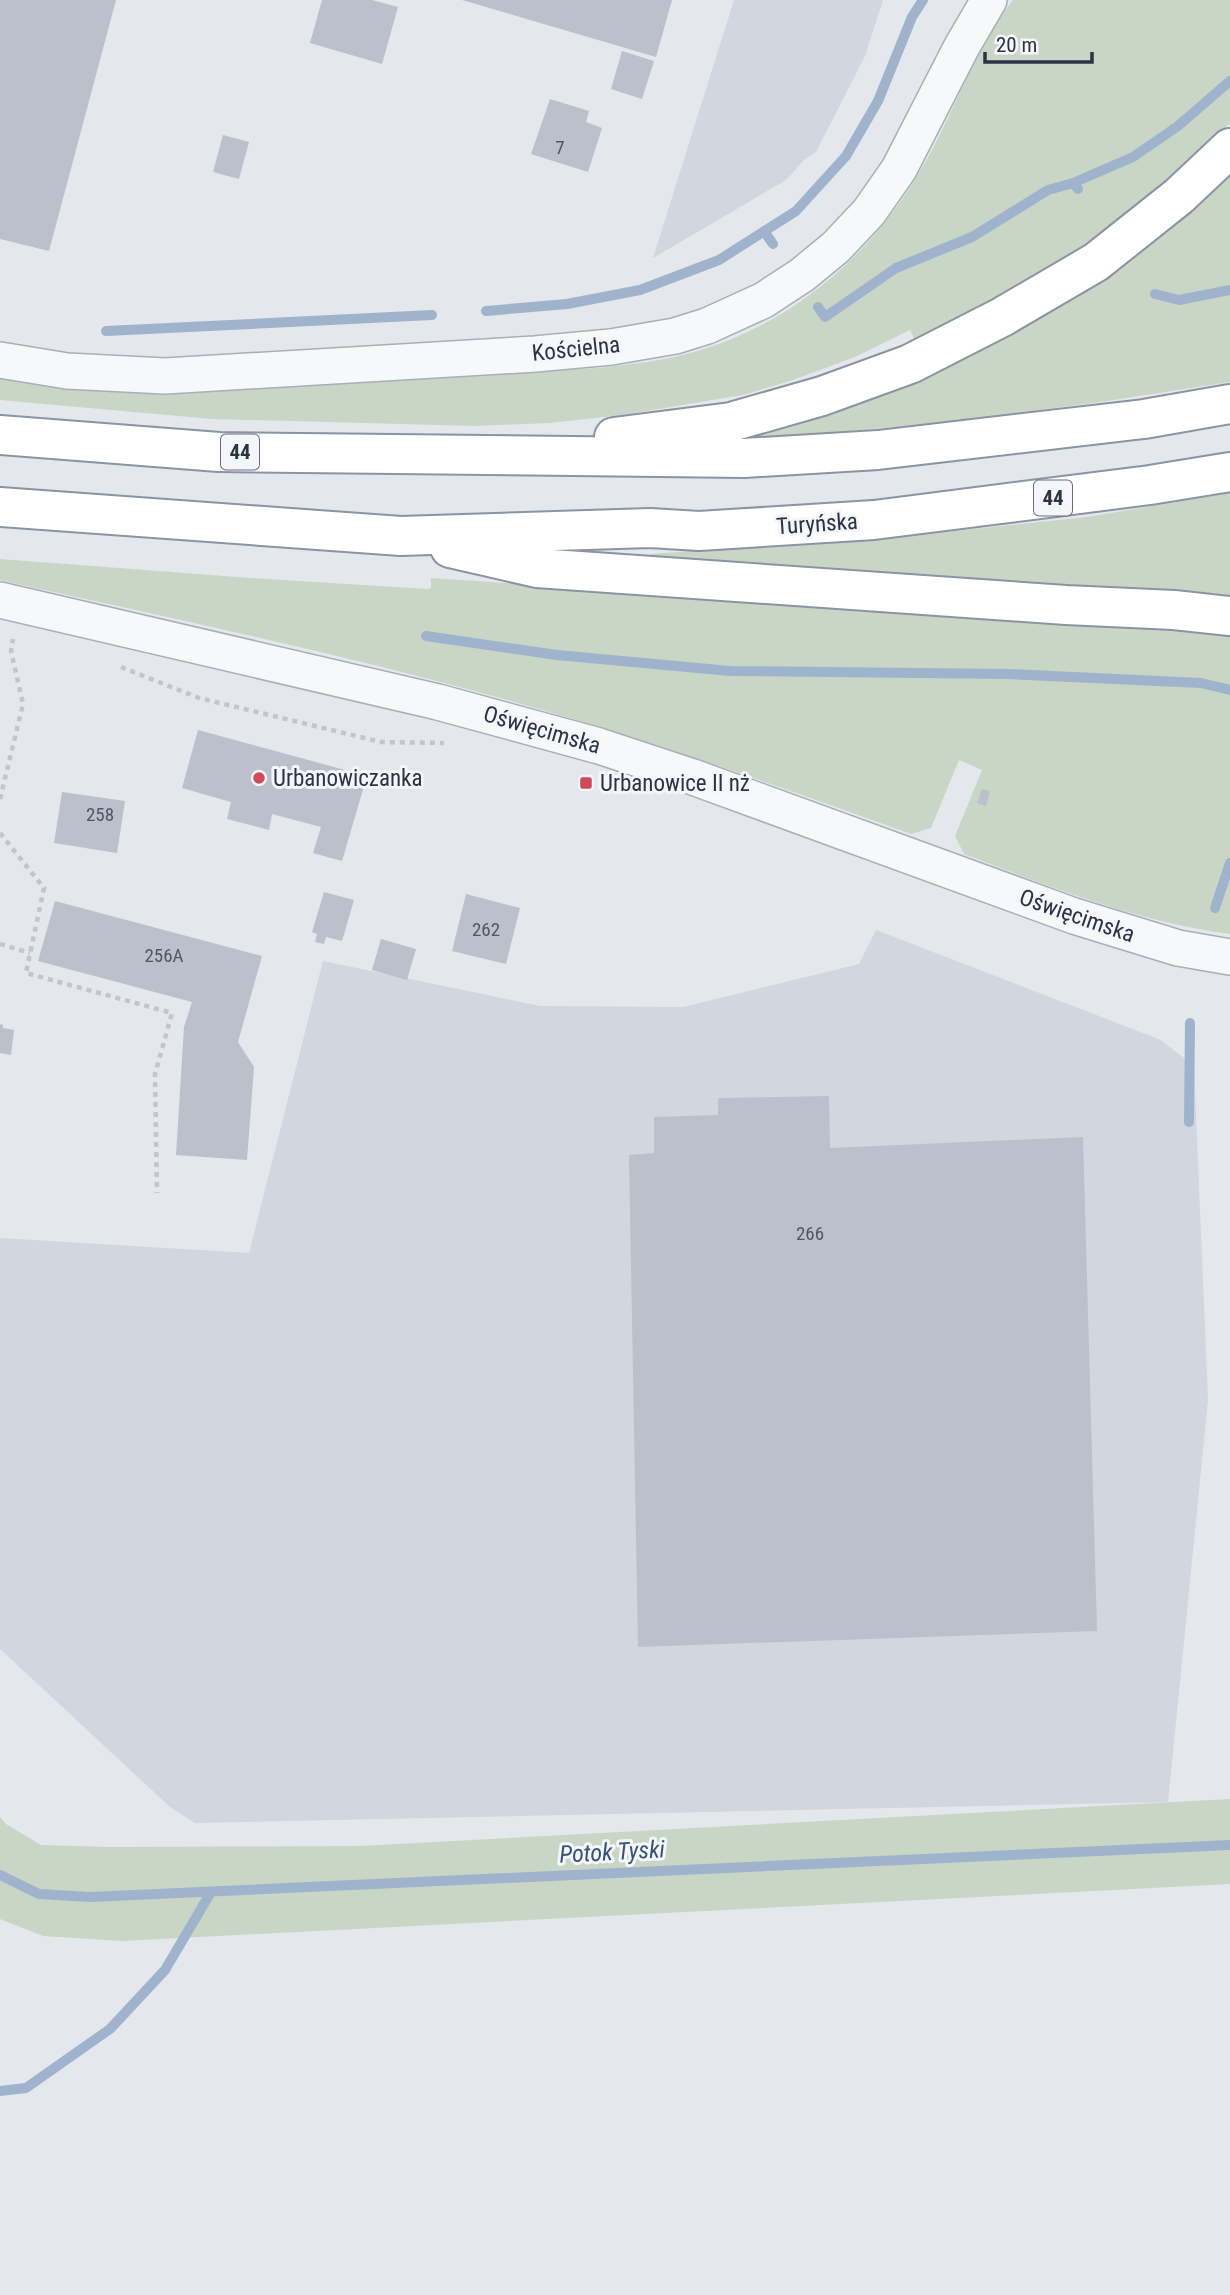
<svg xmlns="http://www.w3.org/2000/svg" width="1230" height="2295" font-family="'Roboto Condensed',sans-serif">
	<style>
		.built { fill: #d2d6de }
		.green { fill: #c9d6c5 }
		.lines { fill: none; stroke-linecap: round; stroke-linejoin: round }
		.stream { stroke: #9fb4cc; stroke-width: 10 }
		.building { fill: #bbc0ca }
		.minor-casing { stroke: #a9aeb7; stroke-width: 38 }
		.trunk-casing { stroke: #8b94a3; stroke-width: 42 }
		.path { stroke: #c2c5cb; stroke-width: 4.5; stroke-dasharray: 5 5; stroke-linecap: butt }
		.minor { stroke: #f7f8fa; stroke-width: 35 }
		.trunk { stroke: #fff; stroke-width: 38 }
		.poi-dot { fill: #d1495b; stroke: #f4f6f9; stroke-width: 2.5 }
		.labels { text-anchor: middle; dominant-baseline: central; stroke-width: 6; stroke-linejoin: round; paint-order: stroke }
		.number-label { font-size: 19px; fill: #4f5766 }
		.shield { fill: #f4f6f9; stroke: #676e7b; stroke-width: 2 }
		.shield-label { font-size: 21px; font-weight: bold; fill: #2b3445 }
		.street-label { font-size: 23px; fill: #2b3445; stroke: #f4f6f9 }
		.poi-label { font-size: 23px; fill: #2b3445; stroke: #f4f6f9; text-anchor: start }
		.water-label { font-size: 24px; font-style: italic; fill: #34527a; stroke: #f4f6f9 }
	</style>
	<rect width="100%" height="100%" fill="#e4e7ec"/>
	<g class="built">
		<polygon points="734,0 883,0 865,56 816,152 805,159 786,180 653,258"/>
		<polygon points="876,930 1161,1040 1194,1066 1208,1400 1168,1802 195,1823 170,1807 0,1649 0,1238 249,1253 323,961 540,1006 683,1007 859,964"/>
	</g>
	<g class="green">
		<path d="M1013,0H1230V123C1172,180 1109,234 1038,276C999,300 956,320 915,341L910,330L855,357L793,380L743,395L623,415L549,423L475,426L212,419L0,400V378L90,389L599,368C631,364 663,361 694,352C796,323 876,251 927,159C956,107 976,48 1013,0Z"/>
		<path d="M1230,171V382L1100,402L941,423L747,440V434C831,407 917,383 995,343C1082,299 1155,232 1230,171Z"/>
		<polygon points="1230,493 1230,598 740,561 650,559 651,554 917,535 1087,517"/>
		<path d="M0,559L250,578L428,589L431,588V578L1230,632V934C1138,922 1051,887 964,854L955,836L982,770L959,760L931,828L911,834C783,788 656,742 525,705C352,656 175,619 0,580Z"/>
		<polygon points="1230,1799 1230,1884 121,1941 43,1936 0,1919 0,1817 6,1824 41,1845 108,1847 360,1846"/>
	</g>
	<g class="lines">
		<g class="stream">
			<polyline points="1073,183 1133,157 1178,126 1230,81"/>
			<polyline points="764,231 773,244"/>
			<polyline points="1155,294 1179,300 1230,290"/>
			<polyline points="818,307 825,317 896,268 972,237 1048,190 1073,183 1078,189"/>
			<polyline points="486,311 567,304 640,290 719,260 796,211 846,156 878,101 912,17 923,0"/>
			<polyline points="106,331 432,315"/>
			<polyline points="426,636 557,655 730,671 1008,674 1201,683 1230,690"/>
			<polyline points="1215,908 1230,863"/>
			<polyline points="1189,1122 1190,1023"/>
			<polyline points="0,1875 39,1894 90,1897 1230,1845"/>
			<polyline points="0,2091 26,2088 110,2029 165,1970 211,1892"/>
		</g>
	</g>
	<g class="building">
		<polygon points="0,0 116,0 49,251 0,239"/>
		<polygon points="322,0 372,0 398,7 382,64 310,43"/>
		<polygon points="462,0 672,0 656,57"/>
		<polygon points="622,51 654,61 642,99 611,89"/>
		<polygon points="550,99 589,111 586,122 602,128 588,172 531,154"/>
		<polygon points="223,135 249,142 239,179 213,172"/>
		<polygon points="198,730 367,776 342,861 313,853 321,827 272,814 269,830 227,819 231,802 182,788"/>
		<polygon points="982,789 990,791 986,806 977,803"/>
		<polygon points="62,792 125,801 117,853 54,843"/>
		<polygon points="324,892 354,900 342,941 326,937 324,944 315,942 317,934 312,932"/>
		<polygon points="466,894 520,908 506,964 452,951"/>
		<polygon points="55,901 262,956 238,1042 254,1067 247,1160 176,1155 184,1027 192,1002 38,961"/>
		<polygon points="381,939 416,949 407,980 372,970"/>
		<polygon points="0,1024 3,1025 3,1028 14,1030 11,1055 0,1053"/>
		<polygon points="829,1096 830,1148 1083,1137 1097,1631 638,1647 629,1155 654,1153 654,1117 718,1115 718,1098"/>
	</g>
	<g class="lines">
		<defs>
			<g id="minor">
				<polyline points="0,360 67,371 165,376 535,354 611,347 675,336 707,326 764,300 802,275 836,247 869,212 899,169 961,48 989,0"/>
				<polyline points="0,600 438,702 599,746 693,777 1074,916 1178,948 1230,957"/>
			</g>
			<g id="trunk">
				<polyline points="0,435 219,452 744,458 878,450 1144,419 1230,404"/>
				<polyline points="614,437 731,422 822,396 910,364 1002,317 1096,262 1179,196 1230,148"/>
				<polyline points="0,507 401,536 650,528 699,531 874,520 1150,485 1230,472"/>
				<polyline points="450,548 537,568 1066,605 1174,610 1230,616"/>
			</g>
		</defs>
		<use href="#minor" class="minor-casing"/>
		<use href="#trunk" class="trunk-casing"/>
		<g class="path">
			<polyline points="121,667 199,698 381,742 444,743"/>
			<polyline points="0,799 23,704 11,651 13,639"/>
			<polyline points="0,833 44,888 26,973 172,1013 155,1074 157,1193"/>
			<polyline points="0,944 30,953"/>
		</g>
		<use href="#minor" class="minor"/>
		<use href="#trunk" class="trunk"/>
	</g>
	<g class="poi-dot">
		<circle cx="259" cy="778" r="7"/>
		<rect x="579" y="776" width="14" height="14" rx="3.5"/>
	</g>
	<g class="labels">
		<g class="number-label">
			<text x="560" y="147">7</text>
			<text x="100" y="814">258</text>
			<text x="486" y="929">262</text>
			<text x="164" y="955">256A</text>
			<text x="810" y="1233">266</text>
		</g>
		<g class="shield">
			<rect x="221" y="434.5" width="38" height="35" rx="5"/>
			<rect x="1034" y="480.5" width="38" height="35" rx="5"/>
		</g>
		<g class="shield-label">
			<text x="240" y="452">44</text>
			<text x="1053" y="498">44</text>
		</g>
		<g class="street-label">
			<text transform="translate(576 349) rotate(-6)">Kościelna</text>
			<text transform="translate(817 524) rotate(-4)">Turyńska</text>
			<text transform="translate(542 730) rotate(16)">Oświęcimska</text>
			<text transform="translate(1077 916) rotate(19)">Oświęcimska</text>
		</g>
		<g class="poi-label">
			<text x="273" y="778">Urbanowiczanka</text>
			<text x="600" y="783">Urbanowice II nż</text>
		</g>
		<g class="water-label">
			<text transform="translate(612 1852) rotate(-3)">Potok Tyski</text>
		</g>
	</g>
	<path d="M985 52v10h107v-10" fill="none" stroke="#2b3445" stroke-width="3.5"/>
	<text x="996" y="52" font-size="21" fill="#2b3445" stroke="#f4f6f9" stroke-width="5" paint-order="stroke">20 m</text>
</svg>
